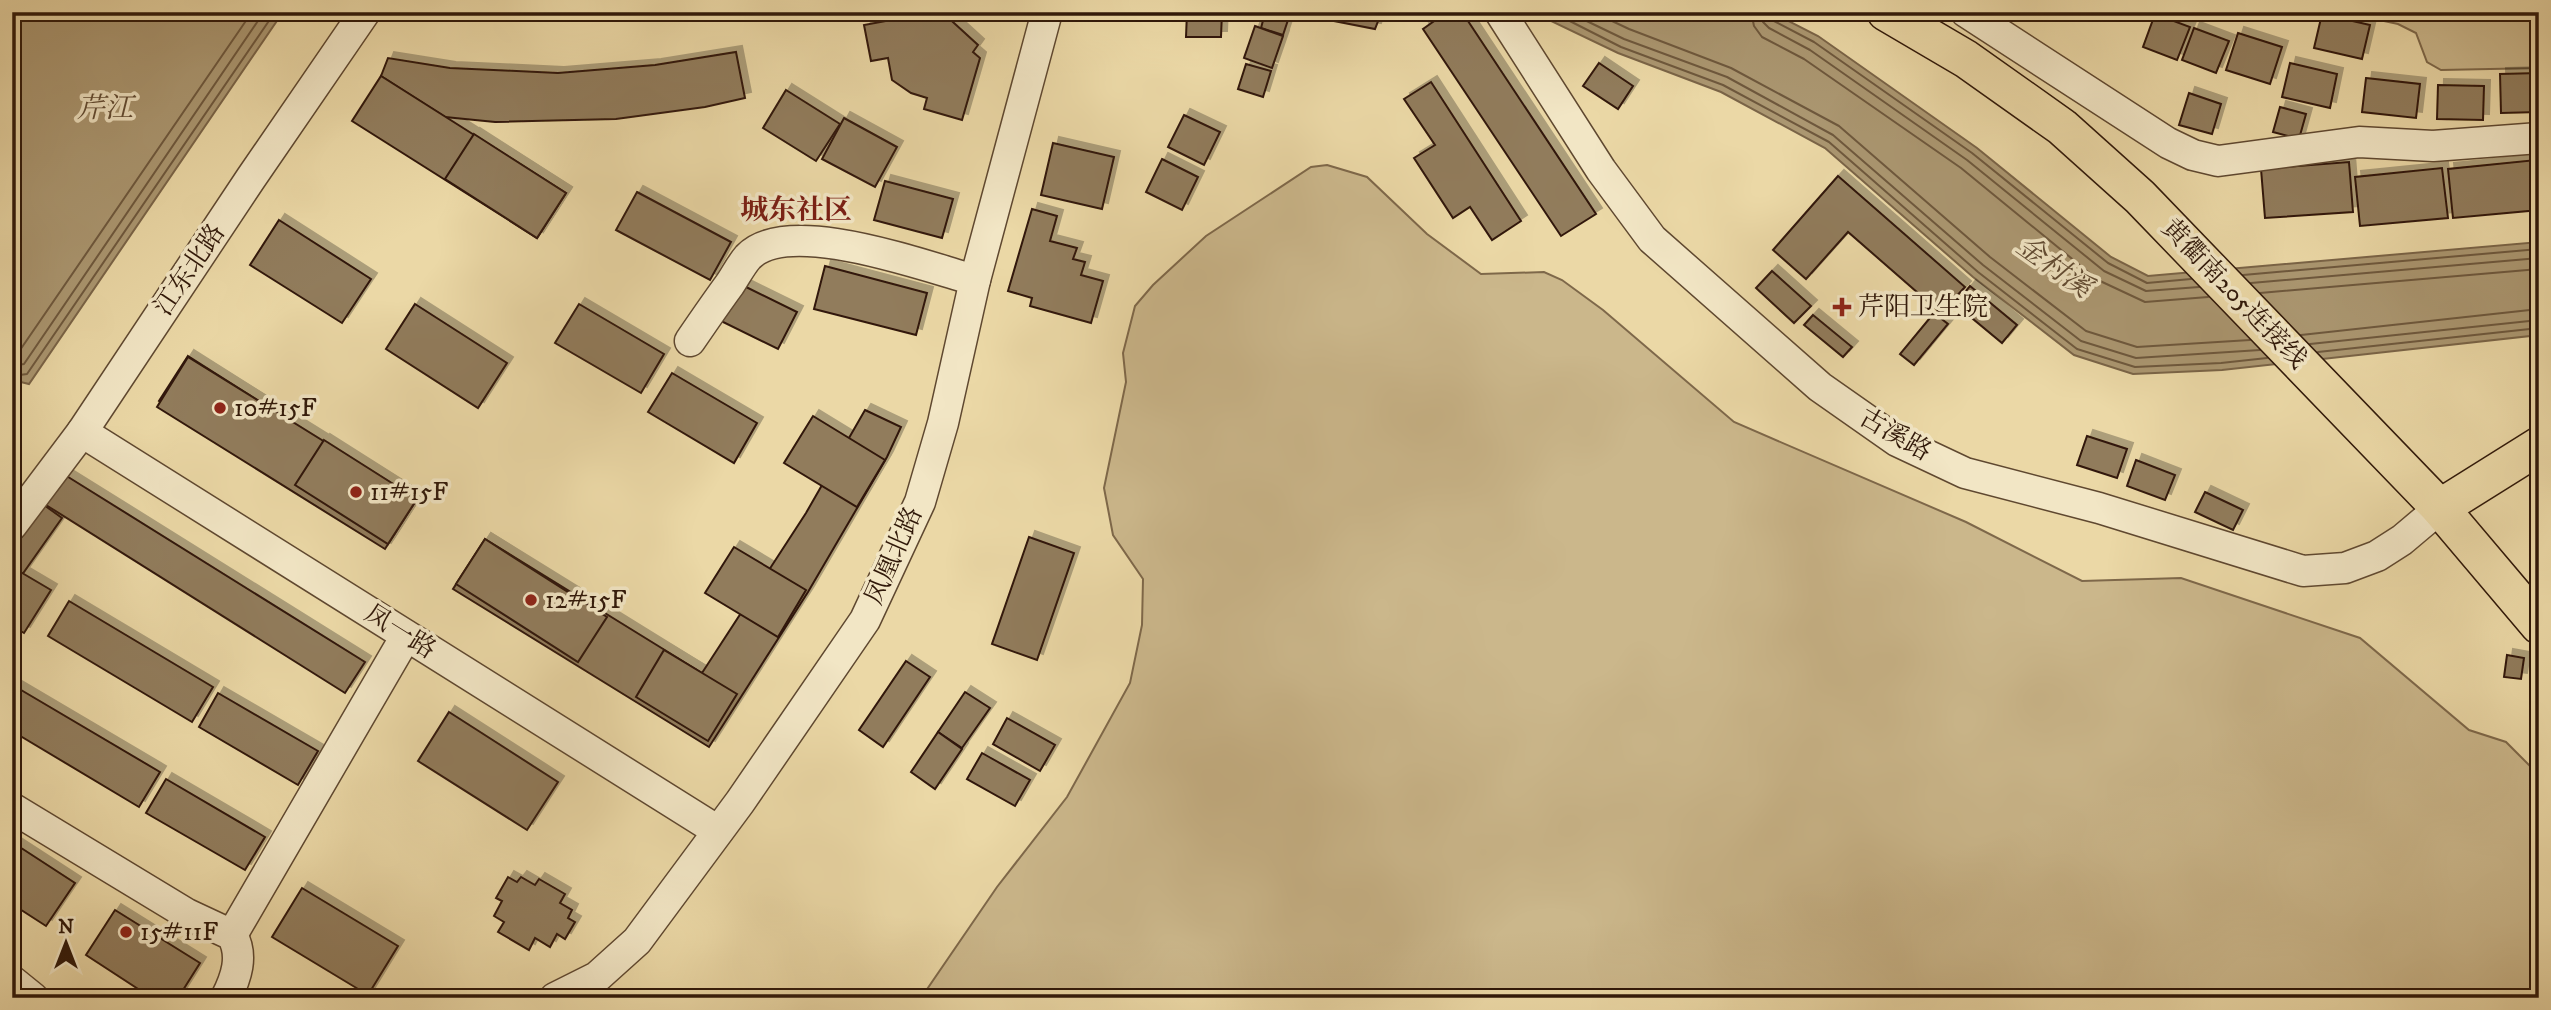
<svg xmlns="http://www.w3.org/2000/svg" width="2551" height="1010" font-family="'IM FELL DW Pica','Noto Serif SC',serif">
	<style>
		.green { fill: #cbb78b; stroke: #7e684a; stroke-width: 2 }
		.water { fill: #ab9771; stroke: #7a6447; stroke-width: 2 }
		.lines { fill: none; stroke-linecap: round; stroke-linejoin: round }
		.shore { stroke: #6e583d; stroke-width: 2 }
		.building { fill: #917c5b; stroke: #301809; stroke-width: 2; filter: url(#shadow) }
		.minor-casing { stroke: #5f4830; stroke-width: 33 }
		.major-casing { stroke: #301809; stroke-width: 40 }
		.minor { stroke: #f2e6c5; stroke-width: 30 }
		.major { stroke: #ebd8a6; stroke-width: 37 }
		.poi-dot { fill: #8f2418; stroke: #f2e6c5; stroke-width: 2.5 }
		.labels { text-anchor: middle; dominant-baseline: central; stroke-width: 7; stroke-linejoin: round; paint-order: stroke }
		.street-label { font-size: 26px; fill: #301809; stroke: #f2e6c5 }
		.poi-label { font-size: 26px; fill: #301809; stroke: #f2e6c5; text-anchor: start }
		.water-label { font-size: 28px; font-style: italic; fill: #614b33; stroke: #f2e6c5 }
		.neighbourhood-label { font-size: 28px; font-weight: bold; fill: #7a1f14; stroke: #f2e6c5 }
	</style>
	<defs>
		<filter id="shadow"><feDropShadow dx="6" dy="-6" stdDeviation="0" flood-color="#0004"/></filter>
	</defs>
	<rect width="100%" height="100%" fill="#ebd8a6"/>
	<filter id="stains"><feTurbulence type="fractalNoise" baseFrequency=".00286" numOctaves="4"/><feColorMatrix values="0 0 0 0 .2 0 0 0 0 .09 0 0 0 0 .02 0 0 0 .5 -.17"/></filter>
	<radialGradient id="worn" r=".72"><stop offset=".6" stop-color="#630" stop-opacity="0"/><stop offset="1" stop-color="#630" stop-opacity=".3"/></radialGradient>
	<g class="green">
		<polygon points="2342,12 2539,12 2539,68 2441,70 2427,62 2416,33 2398,24"/>
		<polygon points="1327,165 1367,177 1427,234 1481,274 1544,272 1562,280 1603,310 1734,422 1966,522 2082,581 2181,578 2360,638 2469,730 2506,742 2531,767 2539,783 2539,979 2537,998 921,998 997,887 1067,797 1130,683 1142,625 1143,579 1113,535 1104,488 1126,382 1123,353 1135,306 1153,285 1206,236 1311,167"/>
	</g>
	<g class="water">
		<polygon points="12,12 283,12 29,384 17,381 12,387"/>
		<polygon points="1543,12 1771,12 1818,36 1977,148 2111,257 2148,276 2539,242 2539,335 2222,370 2133,374 2074,355 1973,277 1825,148 1721,92 1618,53 1551,21"/>
	</g>
	<g class="lines">
		<g class="shore">
			<polyline points="1552,12 1621,47 1723,85 1829,142 1978,272 2077,349 2135,367 2221,363 2267,358"/>
			<polyline points="1568,12 1624,39 1727,77 1833,135 1983,265 2081,341 2136,358 2260,350"/>
			<polyline points="1593,12 1629,29 1731,68 1839,126 1990,257 2086,331 2137,347 2250,340"/>
			<polyline points="1751,12 1754,26 1762,37 1804,59 1961,168 2098,280 2145,302 2208,297"/>
			<polyline points="1761,12 1763,22 1769,28 1810,50 1967,160 2104,271 2146,291 2199,287"/>
			<polyline points="1770,12 1774,21 1814,42 1972,153 2108,263 2147,283 2191,279"/>
			<polyline points="2243,275 2539,249"/>
			<polyline points="2251,283 2539,258"/>
			<polyline points="2260,293 2539,269"/>
			<polyline points="2301,335 2539,309"/>
			<polyline points="2310,344 2539,320"/>
			<polyline points="2318,352 2539,328"/>
			<polyline points="12,355 18,353 252,12"/>
			<polyline points="12,366 24,364 264,12"/>
			<polyline points="12,376 27,374 275,12"/>
		</g>
	</g>
	<g class="building">
		<polygon points="942,12 978,45 973,52 980,58 962,120 924,109 927,98 911,93 892,80 888,58 871,61 864,25 929,13 936,19"/>
		<polygon points="1187,12 1222,12 1221,37 1186,37"/>
		<polygon points="1288,12 1376,12 1380,16 1375,29"/>
		<polygon points="1447,12 1462,12 1596,214 1561,236 1423,29"/>
		<polygon points="1265,13 1288,20 1283,35 1261,28"/>
		<polygon points="2155,14 2190,27 2177,60 2143,47"/>
		<polygon points="2322,14 2370,25 2362,59 2314,48"/>
		<polygon points="1255,26 1283,36 1272,68 1244,58"/>
		<polygon points="2194,28 2229,41 2216,73 2182,60"/>
		<polygon points="2238,33 2282,47 2270,84 2226,70"/>
		<polygon points="736,52 745,98 705,107 616,119 495,122 445,117 381,76 388,58 450,68 558,73 655,65"/>
		<polygon points="1599,63 1633,86 1618,109 1583,86"/>
		<polygon points="2290,63 2337,74 2330,108 2282,97"/>
		<polygon points="1246,64 1271,71 1263,97 1238,89"/>
		<polygon points="2539,73 2539,112 2501,113 2500,74"/>
		<polygon points="381,76 566,193 537,238 352,121"/>
		<polygon points="2366,78 2420,84 2416,118 2362,112"/>
		<polygon points="1431,82 1521,221 1492,240 1470,207 1453,218 1414,158 1435,145 1404,99"/>
		<polygon points="2438,85 2484,86 2483,120 2437,119"/>
		<polygon points="786,90 840,124 816,161 763,128"/>
		<polygon points="2189,93 2221,104 2212,134 2179,125"/>
		<polygon points="2280,107 2306,114 2299,139 2273,132"/>
		<polygon points="1184,115 1220,132 1204,165 1168,147"/>
		<polygon points="844,118 897,147 875,187 822,159"/>
		<polygon points="474,134 566,193 537,238 445,179"/>
		<polygon points="1053,143 1114,157 1102,209 1041,195"/>
		<polygon points="1162,159 1198,177 1182,210 1146,192"/>
		<polygon points="2536,160 2539,210 2453,218 2448,169"/>
		<polygon points="2349,162 2353,212 2265,218 2261,169"/>
		<polygon points="2442,168 2448,218 2360,226 2355,177"/>
		<polygon points="1838,176 1965,287 1941,313 1848,232 1806,279 1773,250"/>
		<polygon points="885,181 953,199 942,238 874,220"/>
		<polygon points="637,192 731,242 710,280 616,230"/>
		<polygon points="1032,209 1057,216 1050,241 1077,248 1073,259 1085,262 1081,275 1103,281 1091,323 1030,306 1032,298 1008,291"/>
		<polygon points="279,220 371,279 342,323 250,265"/>
		<polygon points="825,266 927,293 916,335 814,309"/>
		<polygon points="1772,271 1811,306 1794,323 1756,288"/>
		<polygon points="738,283 797,312 778,349 719,320"/>
		<polygon points="1970,286 2017,325 2002,343 1955,304"/>
		<polygon points="415,304 507,363 478,408 386,349"/>
		<polygon points="579,304 664,354 641,393 555,343"/>
		<polygon points="1934,313 1948,324 1914,365 1900,354"/>
		<polygon points="1813,315 1852,347 1843,357 1804,325"/>
		<polygon points="188,356 281,415 252,459 159,401"/>
		<polygon points="188,357 417,499 385,549 157,407"/>
		<polygon points="672,373 757,423 734,463 648,412"/>
		<polygon points="865,410 901,427 887,457 808,592 709,747 453,589 485,539 702,673 806,513"/>
		<polygon points="813,416 885,460 857,507 784,463"/>
		<polygon points="2087,436 2127,449 2117,478 2077,465"/>
		<polygon points="324,440 417,499 388,544 295,485"/>
		<polygon points="2136,460 2175,475 2165,500 2127,486"/>
		<polygon points="65,475 365,662 345,693 46,505"/>
		<polygon points="2205,492 2243,510 2233,530 2195,512"/>
		<polygon points="44,505 62,518 12,589 12,551"/>
		<polygon points="1029,537 1074,553 1037,660 992,644"/>
		<polygon points="485,539 607,617 578,662 456,584"/>
		<polygon points="734,547 806,590 778,637 705,593"/>
		<polygon points="12,567 51,590 24,633 12,626"/>
		<polygon points="69,601 213,687 192,722 48,636"/>
		<polygon points="664,650 737,694 708,741 636,697"/>
		<polygon points="2507,655 2524,658 2521,679 2504,677"/>
		<polygon points="906,661 930,677 883,747 859,730"/>
		<polygon points="16,687 160,772 139,807 12,731 12,693"/>
		<polygon points="965,692 990,708 962,748 938,732"/>
		<polygon points="218,693 318,751 298,785 199,727"/>
		<polygon points="449,712 558,782 527,830 418,761"/>
		<polygon points="1007,718 1055,745 1040,771 993,744"/>
		<polygon points="938,732 962,749 935,789 911,772"/>
		<polygon points="982,753 1030,780 1015,806 967,779"/>
		<polygon points="166,779 265,837 245,870 146,813"/>
		<polygon points="12,842 75,883 46,926 12,904"/>
		<polygon points="508,877 517,882 521,877 535,885 539,879 565,894 560,903 572,910 568,918 575,922 565,939 557,934 550,947 535,938 529,950 498,932 504,922 494,916 502,901 496,898"/>
		<polygon points="302,888 398,946 368,995 272,937"/>
		<polygon points="115,910 200,963 178,998 152,998 86,955"/>
	</g>
	<g class="lines">
		<defs>
			<g id="minor">
				<polyline points="1500,12 1601,170 1652,239 1820,387 1897,441 1965,473 2099,508 2303,571 2345,568 2377,556 2402,540 2440,508"/>
				<polyline points="1966,12 2168,143 2193,155 2218,161 2359,142 2433,146 2539,138"/>
				<path d="M690,341C703,322 716,303 730,284C736,275 741,265 748,257C788,215 926,267 975,280"/>
				<polyline points="82,432 718,831"/>
				<polyline points="12,525 82,432 251,178 365,12"/>
				<path d="M12,808L187,914L232,935C244,956 236,978 226,998"/>
				<polyline points="232,935 406,636"/>
				<polyline points="12,981 33,998"/>
				<polyline points="555,998 597,977 637,941 740,802 865,620 920,502 943,423 975,280 1047,12"/>
			</g>
			<g id="major">
				<polyline points="1886,12 1966,59 2062,127 2140,197 2440,508 2539,625"/>
				<polyline points="2440,508 2539,446"/>
			</g>
		</defs>
		<use href="#minor" class="minor-casing"/>
		<use href="#major" class="major-casing"/>
		<use href="#minor" class="minor"/>
		<use href="#major" class="major"/>
	</g>
	<g class="poi-dot">
		<path d="M1838.5 296.5h7v7h7v7h-7v7h-7v-7h-7v-7h7z"/>
		<circle cx="220" cy="408" r="7"/>
		<circle cx="356" cy="492" r="7"/>
		<circle cx="531" cy="600" r="7"/>
		<circle cx="126" cy="932" r="7"/>
	</g>
	<g class="labels">
		<g class="street-label">
			<text transform="translate(190 270) rotate(-56)">江东北路</text>
			<text transform="translate(2234 294) rotate(46)">黄衢南205连接线</text>
			<text transform="translate(1895 435) rotate(30)">古溪路</text>
			<text transform="translate(894 556) rotate(-66)">凤凰北路</text>
			<text transform="translate(400 632) rotate(32)">凤一路</text>
		</g>
		<g class="poi-label">
			<text x="1858" y="307">芹阳卫生院</text>
			<text x="234" y="408">10#15F</text>
			<text x="370" y="492">11#15F</text>
			<text x="545" y="600">12#15F</text>
			<text x="140" y="932">15#11F</text>
		</g>
		<g class="water-label">
			<text x="105" y="108">芹江</text>
			<text transform="translate(2054 267) rotate(35)">金村溪</text>
		</g>
		<g class="neighbourhood-label">
			<text x="796" y="210">城东社区</text>
		</g>
	</g>
	<rect width="2551" height="1010" fill="none" stroke="#ebd8a6" stroke-width="42"/>
	<rect x="14" y="14" width="2523" height="982" fill="none" stroke="#301809" stroke-width="3.5"/>
	<rect x="21" y="21" width="2509" height="968" fill="none" stroke="#301809" stroke-width="2"/>
	<g transform="translate(66 943)" stroke="#f2e6c5" stroke-width="5" paint-order="stroke">
	<path d="M0-5L12 26L0 18L-12 26Z" fill="#301809"/>
	<text y="-10" font-size="19" font-weight="bold" text-anchor="middle" fill="#301809">N</text>
	</g>
	<rect width="100%" height="100%" filter="url(#stains)"/>
	<rect width="100%" height="100%" fill="url(#worn)"/>
</svg>
